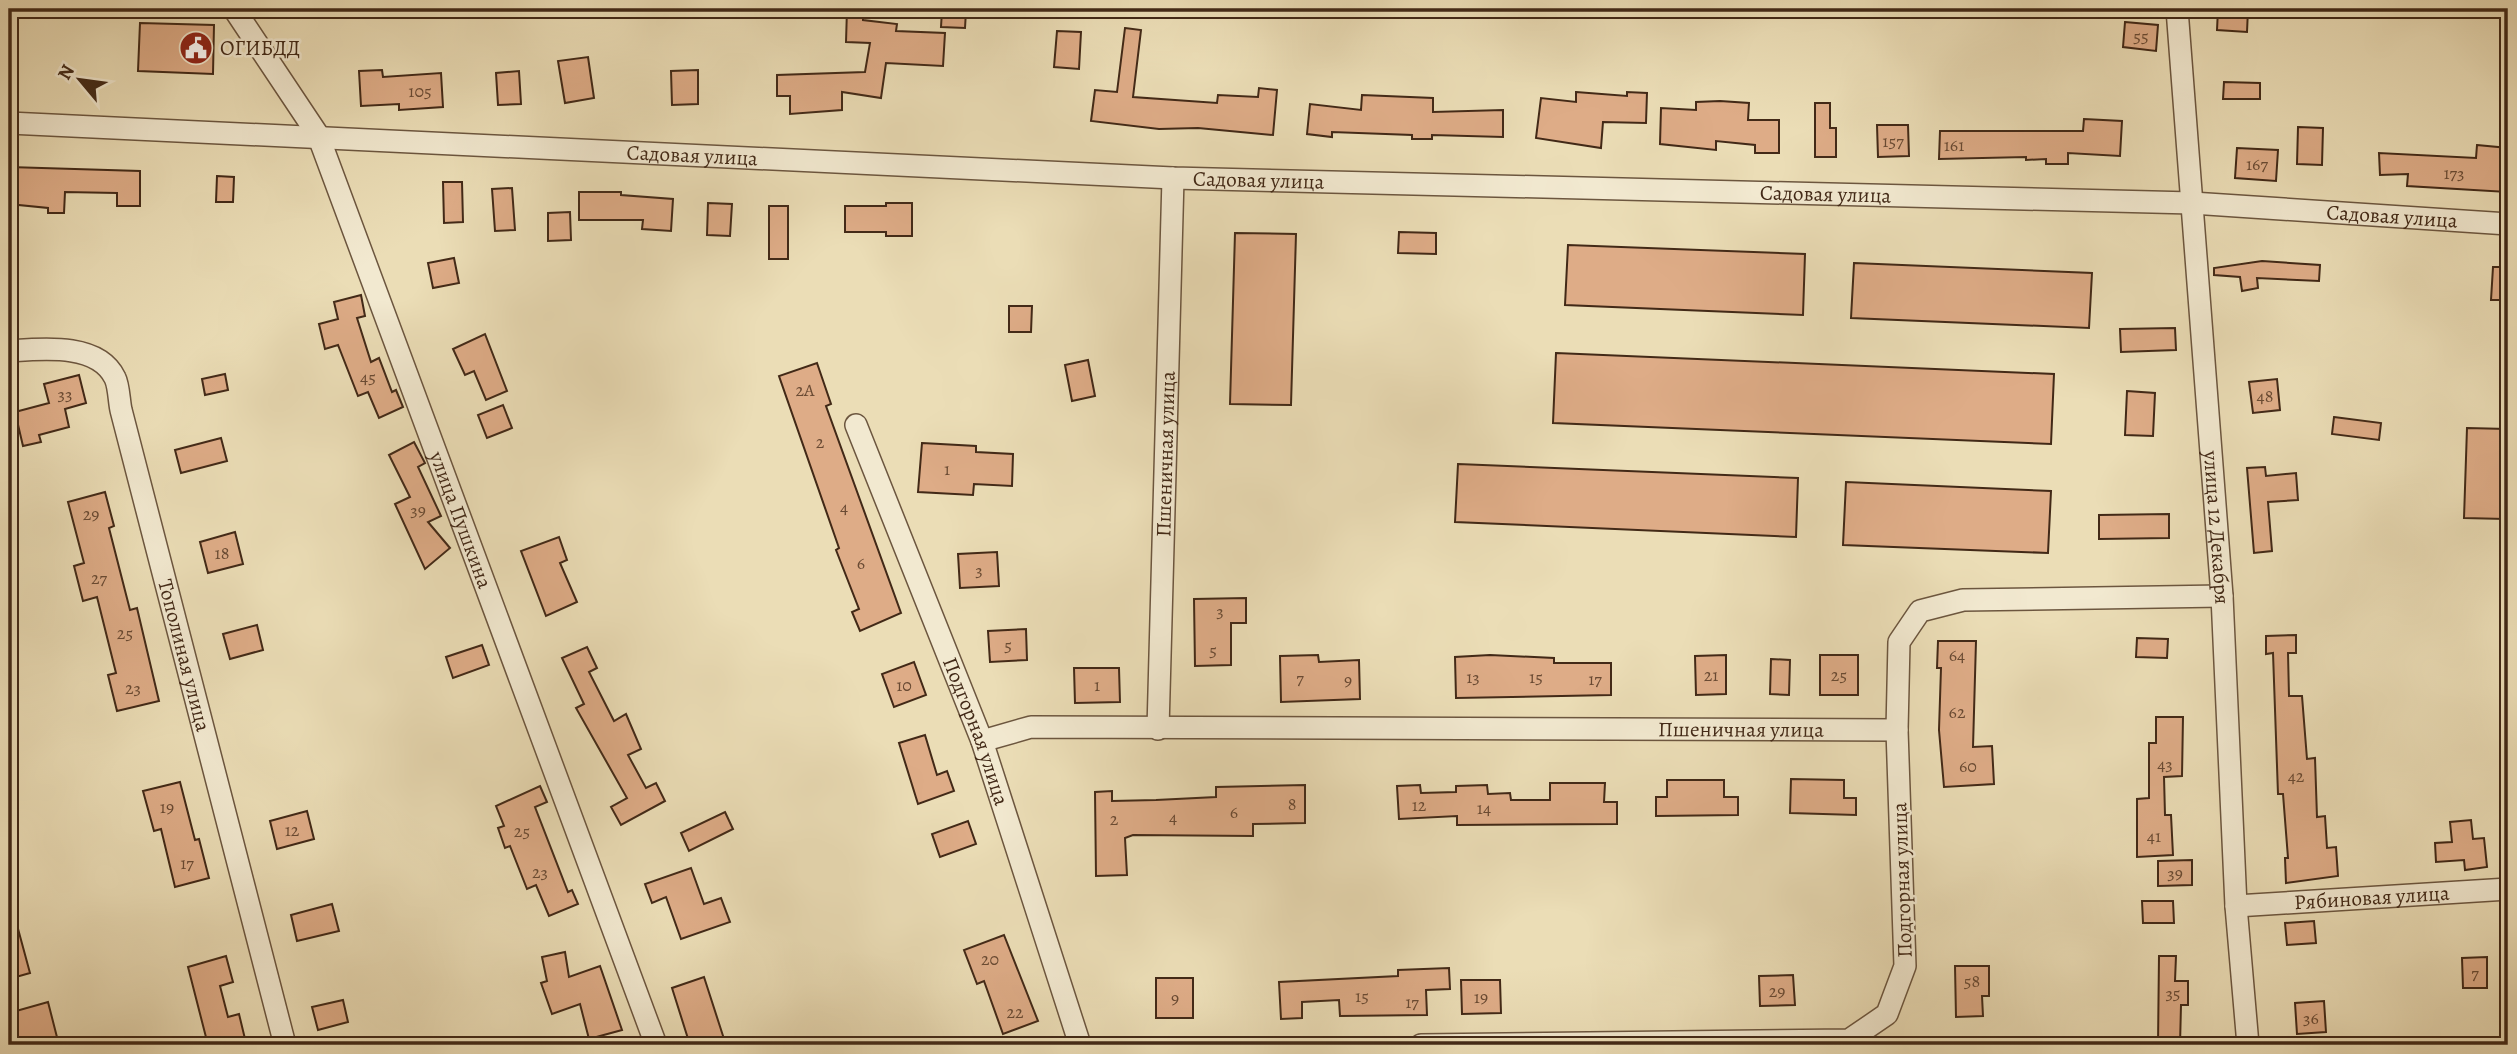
<svg xmlns="http://www.w3.org/2000/svg" width="2517" height="1054" font-family="Alegreya,serif">
	<style>
		.building { fill: #deac87; stroke: #422917; stroke-width: 2 }
		.lines { fill: none; stroke-linecap: round; stroke-linejoin: round }
		.minor-casing { stroke: #6c563f; stroke-width: 24 }
		.minor { stroke: #f2e9d0; stroke-width: 21 }
		.labels { text-anchor: middle; dominant-baseline: central; stroke-width: 5; stroke-linejoin: round; paint-order: stroke }
		.number-label { font-size: 18px; fill: #694a33 }
		.poi-label { font-size: 21px; fill: #422917; stroke: #f2e9d0; text-anchor: start }
		.street-label { font-size: 21px; fill: #422917; stroke: #f2e9d0 }
	</style>
	<rect width="100%" height="100%" fill="#ebddb6"/>
	<filter id="stains"><feTurbulence type="fractalNoise" baseFrequency=".00286" numOctaves="4"/><feColorMatrix values="0 0 0 0 .2 0 0 0 0 .09 0 0 0 0 .02 0 0 0 .5 -.17"/></filter>
	<radialGradient id="worn" r=".72"><stop offset=".6" stop-color="#630" stop-opacity="0"/><stop offset="1" stop-color="#630" stop-opacity=".3"/></radialGradient>
	<g class="building">
		<polygon points="847,9 863,9 863,20 897,24 896,31 945,33 943,66 886,63 881,98 842,92 842,110 790,114 790,96 777,96 777,75 865,72 870,43 846,42"/>
		<polygon points="2218,9 2248,9 2247,32 2217,30"/>
		<polygon points="942,10 966,11 965,28 941,27"/>
		<polygon points="2125,22 2158,25 2156,51 2123,47"/>
		<polygon points="140,23 214,25 213,74 138,71"/>
		<polygon points="1125,28 1141,30 1133,97 1217,103 1218,95 1258,97 1259,88 1277,90 1273,135 1198,128 1159,129 1091,121 1095,90 1117,92"/>
		<polygon points="1057,31 1081,32 1079,69 1054,67"/>
		<polygon points="588,57 594,98 565,103 558,61"/>
		<polygon points="382,70 383,77 441,73 443,107 399,110 399,104 361,106 359,71"/>
		<polygon points="698,70 698,104 672,105 671,71"/>
		<polygon points="519,71 521,104 498,105 496,73"/>
		<polygon points="2224,82 2260,83 2260,99 2223,99"/>
		<polygon points="1576,92 1627,96 1627,92 1647,93 1646,123 1603,122 1601,148 1536,138 1541,98 1576,102"/>
		<polygon points="1362,95 1433,98 1433,112 1503,110 1503,137 1432,135 1432,139 1412,139 1412,135 1332,132 1332,137 1307,134 1310,104 1361,110"/>
		<polygon points="1720,101 1749,103 1748,120 1779,120 1779,153 1755,153 1755,145 1716,141 1716,150 1660,144 1661,108 1696,110 1696,102"/>
		<polygon points="1815,103 1830,103 1830,128 1836,128 1836,157 1815,157"/>
		<polygon points="2084,119 2122,121 2120,156 2068,153 2068,164 2046,164 2046,159 2026,160 2026,157 1939,159 1940,131 2083,131"/>
		<polygon points="1877,125 1908,125 1909,156 1878,157"/>
		<polygon points="2298,127 2323,128 2322,165 2297,164"/>
		<polygon points="2477,145 2508,148 2507,192 2407,186 2408,174 2380,175 2379,153 2476,158"/>
		<polygon points="2237,148 2278,150 2276,181 2235,178"/>
		<polygon points="9,167 140,171 140,206 117,206 117,193 65,192 64,213 48,213 48,208 9,204"/>
		<polygon points="217,176 234,177 233,202 216,202"/>
		<polygon points="443,182 462,182 463,222 444,223"/>
		<polygon points="512,188 515,230 495,231 492,189"/>
		<polygon points="579,192 621,192 621,195 673,199 671,231 642,229 643,220 579,220"/>
		<polygon points="708,203 732,204 730,236 707,235"/>
		<polygon points="886,203 912,203 912,236 886,236 886,232 845,232 845,206 886,206"/>
		<rect x="769" y="206" width="19" height="53"/>
		<polygon points="570,212 571,240 548,241 548,213"/>
		<polygon points="1399,232 1436,233 1436,254 1398,253"/>
		<polygon points="1235,233 1296,234 1291,405 1230,404"/>
		<polygon points="1568,245 1805,254 1803,315 1565,305"/>
		<polygon points="454,258 459,283 433,288 428,263"/>
		<polygon points="2262,261 2320,265 2319,281 2257,278 2258,288 2242,291 2240,277 2214,275 2214,268"/>
		<polygon points="1854,263 2092,273 2089,328 1851,318"/>
		<polygon points="2493,267 2508,267 2508,300 2491,300"/>
		<polygon points="361,295 365,316 357,318 371,362 379,358 392,392 396,390 403,407 379,418 368,392 358,396 338,345 325,349 319,324 338,319 334,302"/>
		<polygon points="1009,306 1032,306 1031,332 1009,332"/>
		<polygon points="2175,328 2176,350 2121,352 2120,329"/>
		<polygon points="485,334 507,391 486,400 474,371 465,375 453,349"/>
		<polygon points="1556,353 2054,374 2051,444 1553,423"/>
		<polygon points="1088,360 1095,396 1072,401 1065,365"/>
		<polygon points="817,363 831,404 826,406 901,613 860,631 852,612 859,609 836,550 839,548 779,376"/>
		<polygon points="225,374 228,390 205,395 202,379"/>
		<polygon points="79,375 86,403 65,409 69,427 39,435 41,442 23,446 15,412 49,403 44,384"/>
		<polygon points="2277,379 2280,410 2253,413 2249,382"/>
		<polygon points="2127,391 2155,393 2153,436 2125,435"/>
		<polygon points="503,405 512,428 487,438 478,415"/>
		<polygon points="2334,417 2381,423 2379,440 2332,434"/>
		<polygon points="2467,428 2507,429 2505,519 2464,518"/>
		<polygon points="221,438 227,461 181,473 175,450"/>
		<polygon points="414,442 425,463 418,467 441,516 428,522 450,548 425,569 395,504 410,497 389,455"/>
		<polygon points="922,443 976,446 976,452 1013,454 1012,486 974,484 973,495 918,492"/>
		<polygon points="1458,464 1798,478 1796,537 1455,522"/>
		<polygon points="2265,467 2266,476 2296,473 2298,500 2268,502 2272,551 2254,553 2247,468"/>
		<polygon points="1846,482 2051,491 2048,553 1843,545"/>
		<polygon points="105,492 114,526 109,528 130,610 137,608 159,701 117,711 108,675 116,673 97,597 83,601 74,566 84,563 68,502"/>
		<polygon points="2169,514 2169,538 2099,539 2099,515"/>
		<polygon points="235,532 243,564 208,573 200,542"/>
		<polygon points="559,537 567,560 560,563 577,602 546,616 521,551"/>
		<polygon points="997,552 999,586 960,588 958,554"/>
		<polygon points="1246,598 1246,623 1231,623 1231,665 1195,666 1194,599"/>
		<polygon points="257,625 263,650 230,659 223,634"/>
		<polygon points="1026,629 1027,660 990,662 988,631"/>
		<polygon points="2296,635 2296,653 2288,653 2289,696 2302,696 2307,759 2315,758 2317,817 2325,816 2327,848 2336,847 2338,876 2286,883 2285,858 2288,858 2283,794 2278,794 2273,653 2266,654 2266,636"/>
		<polygon points="2137,638 2168,639 2167,658 2136,657"/>
		<polygon points="1938,641 1976,641 1973,747 1992,746 1994,784 1944,787 1939,730 1941,668 1937,668"/>
		<polygon points="482,645 489,665 453,678 446,657"/>
		<polygon points="587,647 597,668 589,672 614,721 626,714 641,749 628,755 646,788 656,783 665,801 621,825 611,807 627,798 576,708 584,704 562,658"/>
		<polygon points="1318,655 1319,662 1359,660 1360,699 1281,702 1280,656"/>
		<polygon points="1490,655 1554,658 1554,663 1611,663 1611,695 1456,698 1455,657"/>
		<polygon points="1726,655 1726,694 1696,695 1695,656"/>
		<rect x="1820" y="655" width="38" height="40"/>
		<polygon points="1771,659 1790,660 1789,695 1770,694"/>
		<polygon points="914,662 926,695 894,707 882,674"/>
		<polygon points="1074,668 1119,668 1120,702 1075,703"/>
		<polygon points="2156,717 2183,717 2182,776 2164,777 2165,815 2171,815 2173,855 2137,857 2137,799 2149,798 2149,743 2156,743"/>
		<polygon points="925,735 937,775 947,771 954,791 918,804 899,743"/>
		<polygon points="1791,779 1844,780 1844,798 1856,798 1856,815 1790,813"/>
		<polygon points="1667,780 1724,780 1724,797 1738,797 1738,815 1656,816 1656,797 1667,797"/>
		<polygon points="180,782 195,840 199,839 209,878 175,887 161,829 154,831 143,791"/>
		<polygon points="1550,783 1605,783 1604,802 1617,802 1617,824 1457,825 1457,816 1399,819 1397,786 1420,785 1421,793 1456,792 1456,786 1487,785 1488,794 1510,793 1511,800 1550,800"/>
		<polygon points="1305,785 1305,823 1253,824 1253,836 1133,835 1125,838 1127,875 1096,876 1095,792 1112,791 1112,801 1156,800 1216,797 1216,787"/>
		<polygon points="540,786 547,802 535,807 568,892 572,890 578,904 549,916 536,885 527,889 510,846 505,848 498,828 504,826 496,806"/>
		<polygon points="307,811 314,839 277,849 270,821"/>
		<polygon points="725,812 733,829 689,851 681,833"/>
		<polygon points="2471,820 2473,839 2484,838 2487,867 2465,870 2464,860 2436,862 2435,843 2452,842 2450,822"/>
		<polygon points="968,821 976,844 940,857 932,834"/>
		<polygon points="2192,860 2192,885 2158,886 2158,861"/>
		<polygon points="691,868 704,904 721,898 730,922 681,939 666,897 652,903 645,884"/>
		<polygon points="2142,901 2173,901 2174,923 2143,923"/>
		<polygon points="332,904 339,931 297,941 291,915"/>
		<polygon points="14,914 30,973 9,979 9,915"/>
		<polygon points="2314,921 2316,943 2287,945 2285,923"/>
		<polygon points="1004,935 1038,1021 1003,1034 984,981 977,984 964,950"/>
		<polygon points="565,952 569,977 600,966 622,1030 589,1039 580,1004 552,1014 541,983 547,981 542,957"/>
		<polygon points="226,956 233,982 220,986 228,1017 239,1014 246,1043 208,1045 188,967"/>
		<polygon points="2159,956 2176,956 2175,981 2188,981 2188,1005 2181,1005 2180,1045 2158,1045"/>
		<polygon points="2487,957 2487,988 2463,988 2462,958"/>
		<polygon points="1955,966 1989,966 1989,996 1982,996 1983,1016 1956,1017"/>
		<polygon points="1449,968 1450,989 1426,990 1427,1015 1340,1016 1339,1000 1302,1002 1302,1018 1281,1019 1279,982 1398,976 1398,970"/>
		<polygon points="1793,975 1795,1005 1760,1006 1759,976"/>
		<polygon points="704,977 725,1042 716,1045 690,1045 672,988"/>
		<rect x="1156" y="978" width="37" height="40"/>
		<polygon points="1461,980 1500,980 1501,1013 1462,1014"/>
		<polygon points="343,1000 348,1022 318,1030 312,1007"/>
		<polygon points="2324,1001 2326,1032 2297,1034 2295,1003"/>
		<polygon points="48,1002 59,1045 11,1045 9,1013"/>
	</g>
	<g class="lines">
		<defs>
			<g id="minor">
				<path id="s1" d="M234,9L318,135L656,1045"/>
				<path id="s2" d="M2177,9L2222,596L2236,906L2248,1045"/>
				<path id="s3" d="M9,123L1173,178L2192,203L2508,224"/>
				<path id="s4" d="M9,351C40,349 98,342 115,378C119,386 119,401 121,410L285,1045"/>
				<path id="s5" d="M856,425L982,741L1080,1045"/>
				<path id="s6" d="M1158,729L1173,178"/>
				<path id="s7" d="M982,741L1031,727L1897,730L1899,642L1920,611L1963,600L2222,596"/>
				<path id="s8" d="M2236,906L2508,889"/>
				<polyline points="1421,1045 1849,1040 1887,1014 1905,966 1897,730"/>
			</g>
		</defs>
		<use href="#minor" class="minor-casing"/>
		<use href="#minor" class="minor"/>
	</g>
	<defs>
		<symbol id="civic-disc" viewBox="-11 -11 22 22"><circle r="9.5" fill="#8f2418" stroke="#f2e9d0"/><path d="M-.6-6.5H3V-4.5H.6V-3L4-1V1h2V6H-6V1h2V-1L-.6-3ZM-1.2 2.5V6h2.4V2.5Z" fill="#fff"/></symbol>
	</defs>
	<g fill-rule="evenodd">
		<use href="#civic-disc" x="177" y="29" width="38" height="38"/>
	</g>
	<g class="labels">
		<g class="number-label">
			<text x="2141" y="36">55</text>
			<text x="420" y="91">105</text>
			<text x="1893" y="141">157</text>
			<text x="1954" y="145">161</text>
			<text x="2257" y="164">167</text>
			<text x="2454" y="173">173</text>
			<text x="368" y="377">45</text>
			<text x="805" y="390">2А</text>
			<text x="65" y="394">33</text>
			<text x="2265" y="396">48</text>
			<text x="820" y="442">2</text>
			<text x="947" y="469">1</text>
			<text x="844" y="507">4</text>
			<text x="418" y="510">39</text>
			<text x="91" y="514">29</text>
			<text x="222" y="553">18</text>
			<text x="861" y="563">6</text>
			<text x="979" y="570">3</text>
			<text x="99" y="578">27</text>
			<text x="1220" y="611">3</text>
			<text x="125" y="633">25</text>
			<text x="1008" y="645">5</text>
			<text x="1213" y="650">5</text>
			<text x="1957" y="655">64</text>
			<text x="1711" y="675">21</text>
			<text x="1839" y="675">25</text>
			<text x="1473" y="677">13</text>
			<text x="1536" y="677">15</text>
			<text x="1300" y="678">7</text>
			<text x="1595" y="679">17</text>
			<text x="1348" y="680">9</text>
			<text x="904" y="685">10</text>
			<text x="1097" y="685">1</text>
			<text x="133" y="688">23</text>
			<text x="1957" y="712">62</text>
			<text x="2165" y="764">43</text>
			<text x="1968" y="766">60</text>
			<text x="2296" y="776">42</text>
			<text x="1292" y="804">8</text>
			<text x="1419" y="805">12</text>
			<text x="167" y="807">19</text>
			<text x="1484" y="808">14</text>
			<text x="1234" y="812">6</text>
			<text x="1173" y="817">4</text>
			<text x="1114" y="819">2</text>
			<text x="292" y="830">12</text>
			<text x="522" y="831">25</text>
			<text x="2154" y="836">41</text>
			<text x="187" y="863">17</text>
			<text x="540" y="872">23</text>
			<text x="2175" y="873">39</text>
			<text x="990" y="959">20</text>
			<text x="2475" y="973">7</text>
			<text x="1972" y="981">58</text>
			<text x="1777" y="991">29</text>
			<text x="2173" y="993">35</text>
			<text x="1362" y="996">15</text>
			<text x="1481" y="997">19</text>
			<text x="1175" y="998">9</text>
			<text x="1412" y="1002">17</text>
			<text x="1015" y="1012">22</text>
			<text x="2311" y="1018">36</text>
		</g>
		<g class="poi-label">
			<text x="220" y="48">ОГИБДД</text>
		</g>
		<g class="street-label">
			<text stroke="none"><textPath href="#s3" startOffset="684">Садовая улица</textPath></text>
			<text stroke="none"><textPath href="#s3" startOffset="1251">Садовая улица</textPath></text>
			<text stroke="none"><textPath href="#s3" startOffset="1818">Садовая улица</textPath></text>
			<text stroke="none"><textPath href="#s3" startOffset="2385">Садовая улица</textPath></text>
			<text stroke="none"><textPath href="#s6" startOffset="275">Пшеничная улица</textPath></text>
			<text stroke="none"><textPath href="#s1" startOffset="562">улица Пушкина</textPath></text>
			<text stroke="none"><textPath href="#s2" startOffset="520">улица 12 Декабря</textPath></text>
			<text stroke="none"><textPath href="#s4" startOffset="402">Тополиная улица</textPath></text>
			<text stroke="none"><textPath href="#s7" startOffset="761">Пшеничная улица</textPath></text>
			<text stroke="none"><textPath href="#s5" startOffset="329">Подгорная улица</textPath></text>
			<text transform="translate(1902 880) rotate(-92)">Подгорная улица</text>
			<text stroke="none"><textPath href="#s8" startOffset="136">Рябиновая улица</textPath></text>
		</g>
	</g>
	<rect width="2517" height="1054" fill="none" stroke="#ebddb6" stroke-width="35"/>
	<rect x="10" y="10" width="2496" height="1033" fill="none" stroke="#422917" stroke-width="3.5"/>
	<rect x="18" y="18" width="2482" height="1019" fill="none" stroke="#422917" stroke-width="2"/>
	<g transform="translate(80 80) rotate(299)" stroke="#f2e9d0" stroke-width="5" paint-order="stroke">
	<path d="M0-5L12 26L0 18L-12 26Z" fill="#422917"/>
	<text y="-10" font-size="19" font-weight="bold" text-anchor="middle" fill="#422917">N</text>
	</g>
	<rect width="100%" height="100%" filter="url(#stains)"/>
	<rect width="100%" height="100%" fill="url(#worn)"/>
</svg>
